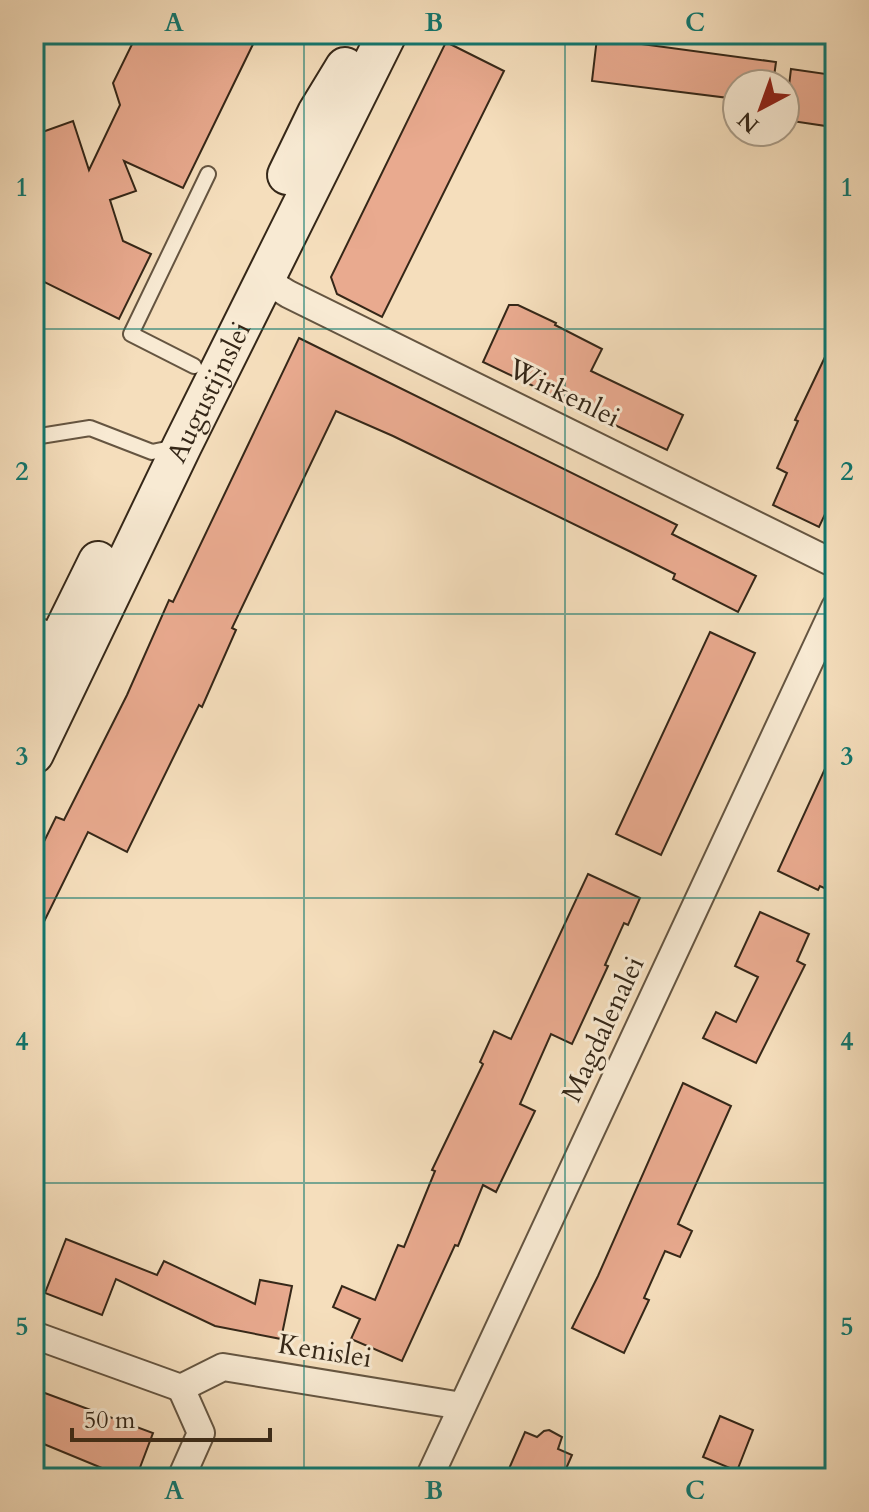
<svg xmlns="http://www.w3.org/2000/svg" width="869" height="1512" font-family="Cardo,serif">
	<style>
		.building { fill: #e9aa8f; stroke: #352718; stroke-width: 2 }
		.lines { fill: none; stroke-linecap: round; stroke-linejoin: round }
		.lane-casing { stroke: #655541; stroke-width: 18 }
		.street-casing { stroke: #655541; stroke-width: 30 }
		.secondary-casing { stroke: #352718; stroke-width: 42 }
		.lane { stroke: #f8ead3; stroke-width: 14 }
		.street { stroke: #f8ead3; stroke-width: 26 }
		.secondary { stroke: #f8ead3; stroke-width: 38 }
		.grid { fill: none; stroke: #0f766e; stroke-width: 2; stroke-opacity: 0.55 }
		.labels { text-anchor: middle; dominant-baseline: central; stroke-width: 6; stroke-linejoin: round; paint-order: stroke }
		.street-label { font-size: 28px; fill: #352718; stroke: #f8ead3 }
		.neatline { fill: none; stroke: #0f766e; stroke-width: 3 }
		.grid-label { font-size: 26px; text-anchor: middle; font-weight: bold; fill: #0f766e }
	</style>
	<rect width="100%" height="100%" fill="#f5debc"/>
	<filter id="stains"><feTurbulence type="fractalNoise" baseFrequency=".0025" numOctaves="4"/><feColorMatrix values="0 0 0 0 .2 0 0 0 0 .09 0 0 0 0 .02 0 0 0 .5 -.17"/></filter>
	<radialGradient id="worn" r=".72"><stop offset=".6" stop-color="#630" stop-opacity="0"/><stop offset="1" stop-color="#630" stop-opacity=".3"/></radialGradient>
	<g class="building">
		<polygon points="137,34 258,34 183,188 124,161 136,191 110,200 123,241 151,254 119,319 34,277 34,135 73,121 89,170 120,105 113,83"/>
		<polygon points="597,38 776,62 773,84 737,84 737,99 592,81"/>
		<polygon points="446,42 504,71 382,317 337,294 331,277"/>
		<polygon points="791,69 833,75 826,126 785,120"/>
		<polygon points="509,305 518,305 556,323 555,325 602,349 591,371 683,415 667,450 483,362"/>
		<polygon points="835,336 835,493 819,527 773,505 787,473 777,468 798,421 795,420"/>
		<polygon points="299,338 677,525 672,534 756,576 738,612 673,579 675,574 631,552 393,436 336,411 232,628 236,630 202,707 199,705 127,852 88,832 34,942 34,862 56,817 64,820 127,695 169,600 173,602"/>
		<polygon points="710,632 755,653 661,855 616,834"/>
		<polygon points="835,747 835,893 820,886 818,890 778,871"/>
		<polygon points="588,874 640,898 628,925 624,923 605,965 608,966 572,1044 551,1034 520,1104 535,1111 496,1192 483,1185 458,1246 455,1245 402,1361 351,1339 360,1319 333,1307 342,1286 375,1300 398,1245 404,1247 435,1171 432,1170 483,1064 480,1062 494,1031 511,1039"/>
		<polygon points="760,912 809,934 797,961 805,965 756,1063 703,1038 716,1012 736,1022 758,977 735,966"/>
		<polygon points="683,1083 731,1106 678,1224 692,1231 680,1257 665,1251 644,1298 649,1300 624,1353 572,1328 598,1276"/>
		<polygon points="66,1239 157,1275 164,1261 255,1304 260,1280 292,1286 281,1339 215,1326 116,1279 102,1315 45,1293"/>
		<polygon points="34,1389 153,1433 136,1478 126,1478 34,1440"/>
		<polygon points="720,1416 753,1430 737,1471 703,1457"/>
		<polygon points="549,1430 562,1437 558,1449 572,1455 562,1478 522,1478 508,1471 525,1432 537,1437 544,1431"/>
	</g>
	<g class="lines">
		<defs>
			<g id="lane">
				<polyline points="194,366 131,334 208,174"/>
				<polyline points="34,437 90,428 152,452 176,447"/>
				<polyline points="34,623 61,635"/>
			</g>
			<g id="street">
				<polyline points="264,279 288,294 835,564"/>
				<polyline points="34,1335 181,1388 223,1367 462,1406"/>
				<polyline points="181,1478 201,1433 181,1388"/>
				<polyline points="429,1478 835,607"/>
			</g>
			<g id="secondary">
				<polyline points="287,175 317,113 345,67"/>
				<polyline points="34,691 98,561"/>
				<path id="s1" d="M34,754L182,446L387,34"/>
			</g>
		</defs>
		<use href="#lane" class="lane-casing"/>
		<use href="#street" class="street-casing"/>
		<use href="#secondary" class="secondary-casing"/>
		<use href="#lane" class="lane"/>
		<use href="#street" class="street"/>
		<use href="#secondary" class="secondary"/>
	</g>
	<path class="grid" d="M304,34V1478M565,34V1478M34,329H835M34,614H835M34,898H835M34,1183H835"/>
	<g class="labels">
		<g class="street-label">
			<text stroke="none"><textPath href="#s1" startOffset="402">Augustijnslei</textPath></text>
			<text transform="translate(564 393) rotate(26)">Wirkenlei</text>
			<text transform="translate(603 1029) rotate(-65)">Magdalenalei</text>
			<text transform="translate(325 1351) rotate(9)">Kenislei</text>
		</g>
	</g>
	<rect width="869" height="1512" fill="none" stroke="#f5debc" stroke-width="88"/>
	<g transform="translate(761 108) rotate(221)"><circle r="38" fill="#f8ead3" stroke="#aa9c88" stroke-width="2"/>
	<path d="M0-6L14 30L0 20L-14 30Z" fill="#8f2418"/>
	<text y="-12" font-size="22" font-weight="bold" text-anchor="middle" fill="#352718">N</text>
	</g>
	<path d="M72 1428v12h198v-12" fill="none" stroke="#352718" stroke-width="4"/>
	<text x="84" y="1428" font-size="24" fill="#352718" stroke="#f8ead3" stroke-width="6" paint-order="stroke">50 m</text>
	<rect x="44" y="44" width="781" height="1424" class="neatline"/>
	<g class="grid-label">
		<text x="174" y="31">A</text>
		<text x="434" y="31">B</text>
		<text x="695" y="31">C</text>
		<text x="22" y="196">1</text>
		<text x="847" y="196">1</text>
		<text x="22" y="480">2</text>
		<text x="847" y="480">2</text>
		<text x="22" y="765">3</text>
		<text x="847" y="765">3</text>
		<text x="22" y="1050">4</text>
		<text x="847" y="1050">4</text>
		<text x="22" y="1335">5</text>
		<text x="847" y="1335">5</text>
		<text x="174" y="1499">A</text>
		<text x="434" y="1499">B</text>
		<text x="695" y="1499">C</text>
	</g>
	<rect width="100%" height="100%" filter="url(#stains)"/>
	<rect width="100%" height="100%" fill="url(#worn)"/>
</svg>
